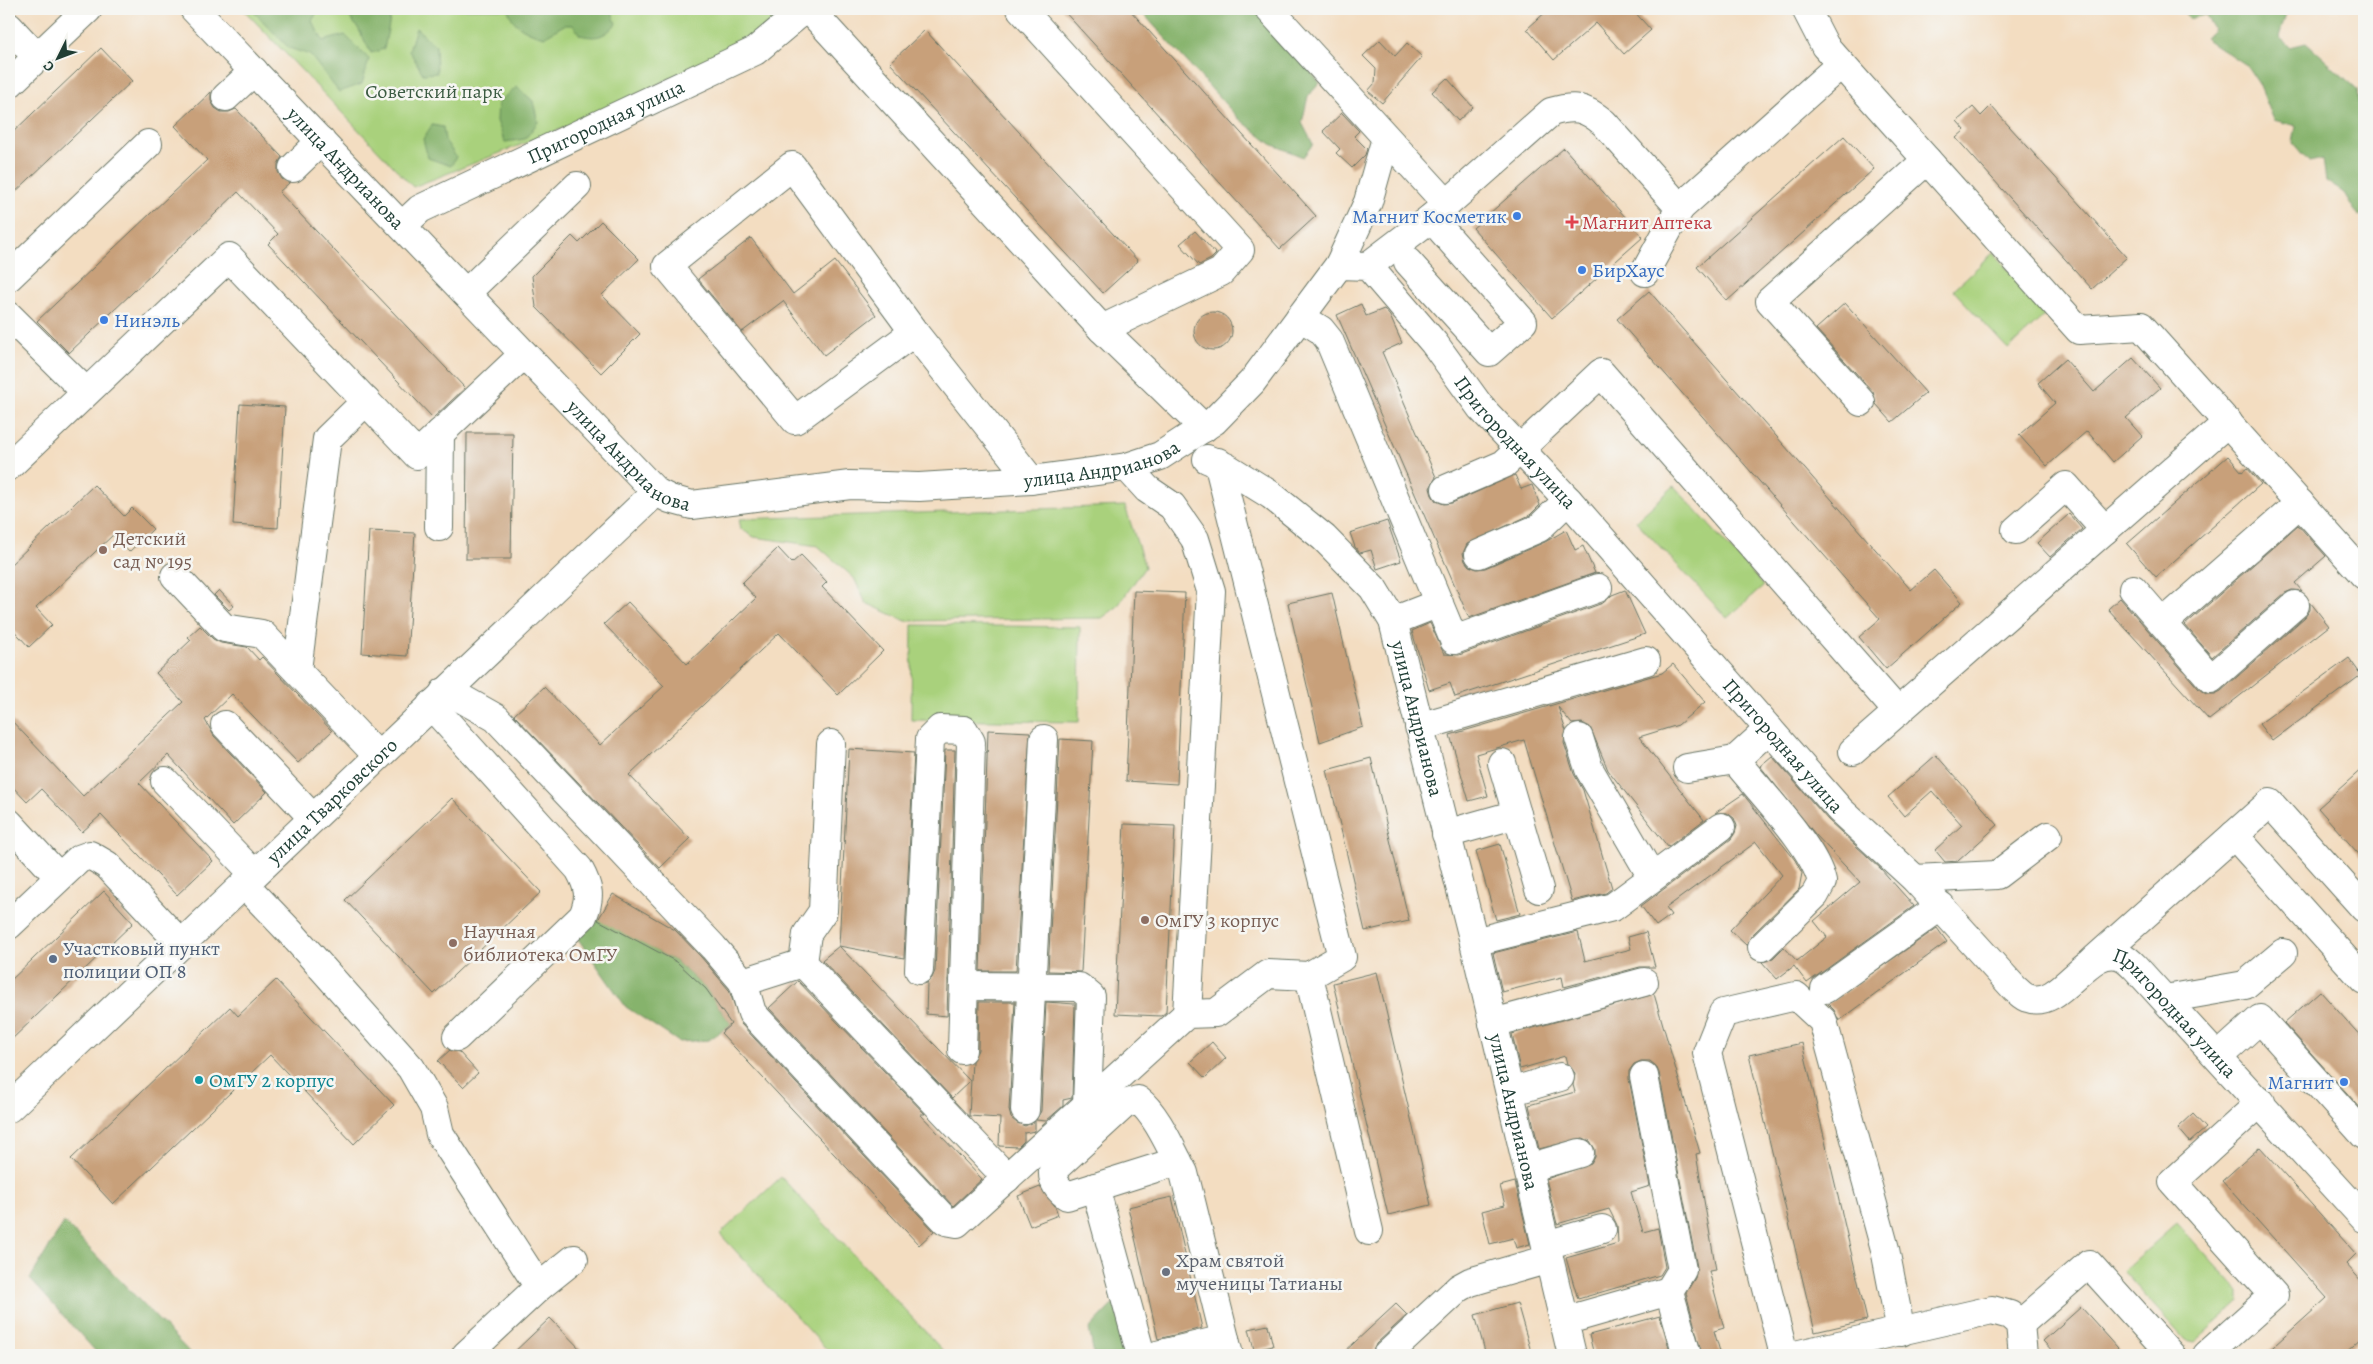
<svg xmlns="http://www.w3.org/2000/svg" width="2373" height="1364" font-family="Alegreya,serif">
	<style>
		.green { fill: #a9d17c; stroke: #648758 }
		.forest { fill: #86b36c; stroke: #527850 }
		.building { fill: #c8a07a }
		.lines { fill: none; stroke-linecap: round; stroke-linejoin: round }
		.minor-casing { stroke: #697565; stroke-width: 30 }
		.minor { stroke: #fff; stroke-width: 28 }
		.shop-dot { fill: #3f7fe0; stroke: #f6f6f2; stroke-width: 2 }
		.health-dot { fill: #e0444e; stroke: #f6f6f2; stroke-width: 2 }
		.education-dot { fill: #8d6e63; stroke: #f6f6f2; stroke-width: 2 }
		.service-dot { fill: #5c6f8a; stroke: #f6f6f2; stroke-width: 2 }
		.culture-dot { fill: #0f9aa8; stroke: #f6f6f2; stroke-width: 2 }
		.worship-dot { fill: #6b7280; stroke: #f6f6f2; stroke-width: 2 }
		.labels { text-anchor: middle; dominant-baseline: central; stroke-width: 5; stroke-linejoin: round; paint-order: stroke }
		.park-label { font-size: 20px; fill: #3b5b42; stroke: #f6f6f2 }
		.street-label { font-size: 20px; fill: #1f3d34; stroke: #f6f6f2 }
		.shop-label { font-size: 20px; fill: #366cbe; stroke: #f6f6f2; text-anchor: end }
		.health-label { font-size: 20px; fill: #be3a42; stroke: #f6f6f2; text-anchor: start }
		.education-label { font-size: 20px; fill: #785e54; stroke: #f6f6f2; text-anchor: start }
		.service-label { font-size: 20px; fill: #4e5e75; stroke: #f6f6f2; text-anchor: start }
		.culture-label { font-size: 20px; fill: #0d838f; stroke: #f6f6f2; text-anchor: start }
		.worship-label { font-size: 20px; fill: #5b616d; stroke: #f6f6f2; text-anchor: start }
	</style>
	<rect width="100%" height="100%" fill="#f6f6f2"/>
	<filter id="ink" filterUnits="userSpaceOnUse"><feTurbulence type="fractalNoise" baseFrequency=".02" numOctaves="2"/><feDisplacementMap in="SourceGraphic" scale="10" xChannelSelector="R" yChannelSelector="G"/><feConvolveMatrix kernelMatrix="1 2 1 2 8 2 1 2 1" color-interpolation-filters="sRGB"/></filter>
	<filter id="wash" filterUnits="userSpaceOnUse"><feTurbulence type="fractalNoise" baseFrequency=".0096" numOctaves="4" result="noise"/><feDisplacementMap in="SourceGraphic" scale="20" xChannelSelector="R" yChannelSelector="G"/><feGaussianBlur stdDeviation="1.12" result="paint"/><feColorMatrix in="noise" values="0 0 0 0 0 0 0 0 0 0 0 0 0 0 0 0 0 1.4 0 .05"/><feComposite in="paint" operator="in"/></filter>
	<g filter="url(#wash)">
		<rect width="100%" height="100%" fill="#f3ddc1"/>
		<g class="green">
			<polygon points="243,9 789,9 756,38 569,126 413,187"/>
			<polygon points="1993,253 2047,313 2008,349 1953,290"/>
			<polygon points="1674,486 1764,586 1727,618 1636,521"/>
			<polygon points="1125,506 1145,567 1117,607 1102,618 906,621 866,603 854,578 818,546 754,537 741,529 739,519"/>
			<polygon points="912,625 1080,627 1079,722 911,720"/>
			<polygon points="781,1177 947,1355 832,1355 720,1234"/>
			<polygon points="2177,1223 2239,1292 2239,1302 2194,1342 2185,1340 2123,1271"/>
		</g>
		<g class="forest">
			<polygon points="251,9 319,9 312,21 323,41 345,35 369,59 362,84 339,92 310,55 289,48"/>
			<polygon points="343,9 392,9 384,49 371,53 358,28"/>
			<path d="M508,9H611L616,24C604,37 597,39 580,35L573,25H564L544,37C527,32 513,27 508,9Z"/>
			<polygon points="1139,9 1256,9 1320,83 1308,96 1302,123 1313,144 1303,157 1271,144 1238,118"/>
			<polygon points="2182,9 2287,10 2279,37 2290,47 2306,43 2357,89 2359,110 2364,113 2364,215 2358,216 2344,193 2326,181 2323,159 2309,162 2293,143 2296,126 2274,120 2259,84 2247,66 2205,38 2214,29 2205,15 2189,19"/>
			<polygon points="416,28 436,46 437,73 423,74 409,50"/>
			<polygon points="517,87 533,101 538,122 525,139 505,142 497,121 498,102"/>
			<polygon points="432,125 443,127 445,140 456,157 451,166 428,158 423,139"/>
			<polygon points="598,919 677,962 706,989 731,1024 709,1040 679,1042 626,1007 578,939 589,921"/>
			<polygon points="64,1222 192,1355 99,1355 30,1279"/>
			<polygon points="1121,1301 1135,1355 1094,1355 1089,1329 1111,1306"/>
		</g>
		<g id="blocks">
			<g class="building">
				<polygon points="1062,9 1129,9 1316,216 1280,249"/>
				<polygon points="1549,9 1632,9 1651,30 1624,54 1596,23 1554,60 1527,29"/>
				<polygon points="925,30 1138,261 1103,293 890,63"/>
				<polygon points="1380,40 1395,56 1407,43 1422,57 1382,103 1368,91 1375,83 1376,69 1363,56"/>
				<polygon points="101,48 132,81 9,198 9,136"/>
				<polygon points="1447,78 1473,107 1458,121 1432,92"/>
				<polygon points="211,92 211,101 215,108 221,112 229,112 236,109 282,157 278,164 278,172 282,179 289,183 279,192 465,388 433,418 268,244 278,234 238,192 69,353 37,321 207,160 175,126"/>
				<polygon points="1991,106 2127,257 2092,289 1956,138 1965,130 1957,121 1973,107 1981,116"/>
				<polygon points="1342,113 1359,131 1354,136 1367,149 1365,155 1352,168 1336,153 1340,149 1323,131"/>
				<polygon points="1844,136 1874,169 1727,301 1697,267"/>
				<polygon points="1564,148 1643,237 1552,318 1473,228"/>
				<polygon points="601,221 639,259 602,295 640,334 601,373 536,307 532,276 572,236 579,243"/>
				<polygon points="1195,231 1216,254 1211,259 1199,265 1180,244"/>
				<polygon points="751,238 793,294 835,261 876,315 824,355 783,301 742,332 698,279"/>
				<polygon points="1649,291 1911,590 1934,570 1962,602 1886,669 1859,637 1880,619 1617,319"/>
				<polygon points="1845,303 1926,393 1892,422 1876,404 1873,392 1816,329"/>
				<polygon points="1361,304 1366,316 1384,309 1390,316 1402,343 1382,352 1436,477 1430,488 1432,495 1436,501 1444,504 1452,503 1515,475 1521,489 1532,485 1540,505 1530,515 1467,544 1463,553 1465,561 1469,566 1477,569 1485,568 1545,542 1566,530 1575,550 1583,546 1595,573 1469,618 1337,315"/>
				<circle cx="1213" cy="331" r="19"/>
				<polygon points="2133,358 2160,388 2126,418 2142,436 2113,462 2087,431 2047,466 2019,435 2055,403 2038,383 2065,359 2094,392"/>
				<polygon points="240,404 285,407 278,528 233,525"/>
				<polygon points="467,433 513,433 511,559 466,559"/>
				<polygon points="2228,456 2242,472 2247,468 2261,484 2156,577 2127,544"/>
				<polygon points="94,485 124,516 132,508 153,529 129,552 113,535 36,608 52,625 29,647 9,625 9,566"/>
				<polygon points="2069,514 2082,529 2050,557 2037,543"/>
				<polygon points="1387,521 1401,561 1377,569 1371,550 1360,553 1355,547 1350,533"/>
				<polygon points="2298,525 2326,556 2295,583 2302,591 2292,590 2285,593 2212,657 2185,625"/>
				<polygon points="369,531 415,533 407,656 362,653"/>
				<polygon points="778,548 792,563 801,555 827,582 822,587 883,651 838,695 779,633 629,775 690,839 660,868 514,715 544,687 600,745 664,686 604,624 628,602 687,664 756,598 742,583"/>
				<polygon points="219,590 234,606 229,610 214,595"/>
				<polygon points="1625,590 1645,634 1455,697 1450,683 1429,690 1412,631 1430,623 1444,654 1459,655 1603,603 1612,595"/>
				<polygon points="1134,591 1185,593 1177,784 1126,781"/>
				<polygon points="1332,593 1363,727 1320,742 1288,603"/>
				<polygon points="2120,598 2199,689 2206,694 2215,694 2221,691 2305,617 2310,610 2310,602 2329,626 2209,720 2108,609"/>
				<polygon points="200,626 213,639 221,643 247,647 259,660 262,657 332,731 298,763 232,694 205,720 214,736 267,792 233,825 168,755 139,783 213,861 177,895 101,815 82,832 41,789 27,802 9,783 9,718 83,796 183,702 156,673 191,640 188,637"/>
				<polygon points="2349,658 2361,675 2272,741 2259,724"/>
				<polygon points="1673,664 1705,702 1678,725 1639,737 1704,820 1668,847 1608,770 1590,727 1582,723 1572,724 1558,707 1566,731 1564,743 1574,774 1583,790 1612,888 1606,893 1572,901 1524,740 1476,754 1488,796 1469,801 1450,735 1662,673"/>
				<polygon points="988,730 1030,732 1016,971 980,971"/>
				<polygon points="1060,739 1093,741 1081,972 1048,971"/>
				<polygon points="849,749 914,753 904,958 839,946"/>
				<polygon points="945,750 955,750 947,1016 926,1014 927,983 932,978 935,971"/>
				<polygon points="1936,755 1998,825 1958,861 1945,862 1935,850 1962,825 1932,791 1904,816 1888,797"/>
				<polygon points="1772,756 1828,820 1881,869 1914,906 1807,983 1794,966 1777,979 1762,962 1773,958 1784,947 1797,961 1827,937 1814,921 1860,882 1815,834 1760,766"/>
				<polygon points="1371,758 1409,921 1365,931 1327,770"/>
				<polygon points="2364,767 2364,860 2318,808"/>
				<polygon points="1743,794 1795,860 1802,873 1799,889 1751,936 1747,946 1730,930 1782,875 1756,842 1666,908 1671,915 1656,926 1641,906 1731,839 1735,833 1737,826 1734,818 1727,813 1715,813"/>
				<polygon points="452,798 541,892 434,994 345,900"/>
				<polygon points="1124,824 1175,826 1166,1012 1161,1016 1115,1014"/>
				<polygon points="1500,844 1520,914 1496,920 1476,851"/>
				<polygon points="104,891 133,923 9,1042 9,982"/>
				<polygon points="613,894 675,930 701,957 729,990 741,1024 934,1231 919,1245 721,1033 731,1024 706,989 677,962 598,920"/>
				<polygon points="1937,928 1947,942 1839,1021 1834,1010 1828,1004"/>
				<polygon points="1578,932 1585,961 1631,949 1628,937 1646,932 1655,967 1640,967 1564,987 1562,977 1502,992 1493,953"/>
				<polygon points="839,946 970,1081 952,1098 822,960"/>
				<polygon points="1377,972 1431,1205 1388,1215 1333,983"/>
				<polygon points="276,980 394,1105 354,1144 270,1055 113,1204 71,1159 230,1007 238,1016"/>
				<polygon points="798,981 925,1114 920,1114 982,1179 953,1206 769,1008"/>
				<polygon points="2320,991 2364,1040 2364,1112 2284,1023"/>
				<polygon points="1654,994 1700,1153 1696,1154 1716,1270 1709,1271 1724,1328 1714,1331 1721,1355 1702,1355 1686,1293 1695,1278 1697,1267 1659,1073 1656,1066 1650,1061 1641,1061 1634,1064 1629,1071 1629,1079 1650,1186 1631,1192 1643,1232 1658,1228 1665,1267 1660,1275 1578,1299 1566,1258 1618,1243 1617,1225 1609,1209 1557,1224 1546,1179 1591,1164 1595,1157 1595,1149 1590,1141 1583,1138 1539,1149 1529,1105 1575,1092 1573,1085 1575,1073 1567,1064 1565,1056 1520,1069 1512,1034"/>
				<polygon points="979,1002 1015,1002 1009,1110 1011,1118 1017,1123 1025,1126 1035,1121 1035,1131 1024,1133 1024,1141 1018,1147 999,1146 1000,1118 969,1116 972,1061 978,1050"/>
				<polygon points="1046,1002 1075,1004 1072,1098 1063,1100 1063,1106 1046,1121 1036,1120 1041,1111"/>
				<polygon points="1212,1042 1226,1058 1205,1078 1190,1062"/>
				<polygon points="1802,1043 1867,1320 1815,1332 1749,1055"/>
				<polygon points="450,1050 459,1052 478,1073 463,1087 438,1061"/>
				<polygon points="2193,1114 2206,1128 2190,1142 2178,1128"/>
				<polygon points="2260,1147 2356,1254 2346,1264 2364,1284 2364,1336 2343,1355 2264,1355 2327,1298 2222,1181"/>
				<polygon points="1515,1182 1530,1244 1516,1248 1513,1238 1490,1244 1482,1211 1505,1205 1500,1186"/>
				<polygon points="1040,1187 1055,1206 1058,1215 1030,1226 1018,1196"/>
				<polygon points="1172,1197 1202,1328 1158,1339 1128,1207"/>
				<polygon points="1517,1303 1532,1355 1486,1355 1475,1315"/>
				<polygon points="1396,1304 1407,1315 1376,1344 1372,1355 1341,1355"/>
				<polygon points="2081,1307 2110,1339 2124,1355 2056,1355 2043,1341"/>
				<polygon points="1660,1316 1671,1355 1594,1355 1589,1335"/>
				<polygon points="550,1318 586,1355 511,1355"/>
				<polygon points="1268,1325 1273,1346 1254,1350 1249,1329"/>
			</g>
		</g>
	</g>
	<g filter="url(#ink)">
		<use href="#blocks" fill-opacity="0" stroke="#697565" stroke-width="1"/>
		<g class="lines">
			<defs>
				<g id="minor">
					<path id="s1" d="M194,9L656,492L670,499L692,505L850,485L919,487L1031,480L1127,467L1160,456L1214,421L1252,382L1339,265L1368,202L1386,138"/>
					<polyline points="809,9 1102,329 1204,428"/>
					<polyline points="1021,9 1240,250 1221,272 1102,329"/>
					<polyline points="1269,9 1447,204"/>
					<polyline points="1806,9 1825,46 2079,330 2141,326 2364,575"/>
					<polyline points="9,27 37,57"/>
					<polyline points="9,84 88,9"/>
					<polyline points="226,97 254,71"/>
					<polyline points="293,168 321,141"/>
					<path id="s2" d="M402,226L420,209L755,51L805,9"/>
					<polyline points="1408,262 1489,352 1523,322 1431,218"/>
					<path id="s3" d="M1339,265L1368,266L1434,343L1481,408L1568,500L1840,810L1915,879L2015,989C2019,992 2023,997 2028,998C2062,1011 2089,940 2123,957C2127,959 2132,964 2135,967L2364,1218"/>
					<path d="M1368,266L1431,218L1551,112C1575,105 1585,107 1604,123L1680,208L1841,64"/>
					<polyline points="1645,272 1680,208"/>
					<polyline points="9,277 148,144"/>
					<polyline points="466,293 577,186"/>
					<polyline points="9,316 86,392"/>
					<polyline points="1300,317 1321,330 1329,340 1454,640 1598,588"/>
					<polyline points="914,332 795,420 667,266 792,166 914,332 1031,480"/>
					<polyline points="1861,402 1770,301 1927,160"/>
					<path id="s4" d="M1207,459L1226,467L1271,495L1324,538L1373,588L1393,621L1474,942L1572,1355"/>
					<polyline points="9,466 229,257 417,455 524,354"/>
					<polyline points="1127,467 1147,489 1172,506 1195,539 1211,591 1187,1014"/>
					<polyline points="1446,489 1504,464 1601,373 1898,712"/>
					<polyline points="439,527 440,433"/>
					<polyline points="2016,530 2066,486 2105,530"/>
					<polyline points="1479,554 1539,528 1568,500"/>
					<polyline points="175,576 224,628 262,634 377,755"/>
					<polyline points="2133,589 2211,679 2295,605"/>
					<polyline points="1393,621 1439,603"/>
					<polyline points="2163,623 2300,503"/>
					<polyline points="297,670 327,439 366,401"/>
					<polyline points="444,692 457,696 496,718 713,947 743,982 752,1013 946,1221 957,1223 1187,1014 1216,1013 1268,974 1309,976 1342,957 1218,462"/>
					<path d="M431,705L579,869C589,887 591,897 583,916L457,1037"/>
					<polyline points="225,725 313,818"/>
					<polyline points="1419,727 1646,661"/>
					<polyline points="1579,738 1589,769 1652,877"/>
					<polyline points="831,744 823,911 807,934 803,963 1007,1178"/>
					<polyline points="1853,751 2228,422"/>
					<path d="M1735,760C1759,791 1814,846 1822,882L1815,895L1762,947"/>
					<polyline points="1502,763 1539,889"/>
					<polyline points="1687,768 1735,760 1769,729"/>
					<polyline points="165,781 254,874"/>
					<polyline points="9,823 59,877"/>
					<polyline points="1446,834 1517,814"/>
					<polyline points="2234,835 2364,980"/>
					<polyline points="1915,879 1997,875 2048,836"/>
					<polyline points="244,884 291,933 411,1068 434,1108 440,1134 539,1287 466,1355"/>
					<polyline points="9,925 79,859 90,855 107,865 181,944"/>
					<polyline points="1474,942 1613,907 1721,827"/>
					<polyline points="2094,960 2270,803 2364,908"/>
					<polyline points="919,970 930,739 940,729 964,730 971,742 962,1050"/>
					<polyline points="1309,976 1369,1231"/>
					<polyline points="743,982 803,963"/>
					<polyline points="964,986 1079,987 1091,997 1087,1104"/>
					<polyline points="1825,989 1941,906"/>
					<polyline points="2165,999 2245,985 2283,953"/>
					<polyline points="1493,1023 1644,982"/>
					<polyline points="2218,1057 2260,1019 2364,1135"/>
					<polyline points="1510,1092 1560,1077"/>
					<path id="s5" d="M9,1108L656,492"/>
					<polyline points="1025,1110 1044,739"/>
					<path d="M1178,1161L1067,1196C1058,1189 1052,1182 1053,1170L1125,1104L1138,1100C1157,1114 1172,1151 1184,1173L1229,1355"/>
					<polyline points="1528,1168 1580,1153"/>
					<polyline points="1095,1187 1141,1355"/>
					<polyline points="1546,1245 1602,1229"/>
					<polyline points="539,1287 574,1259"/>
					<polyline points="1669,1291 1687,1355"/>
					<polyline points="1564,1321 1669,1291 1682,1270 1644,1076"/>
					<polyline points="2020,1324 2089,1264 2171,1355"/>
					<polyline points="1157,1355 1225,1339"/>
					<polyline points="1387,1355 1459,1288 1470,1282 1549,1259"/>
					<polyline points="1784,1355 1707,1053 1723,1013 1796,996 1823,1021 1885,1249 1901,1332"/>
					<polyline points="1795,1355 1992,1310 2010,1315 2020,1324 2023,1355"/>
					<polyline points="2207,1355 2274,1295 2173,1182 2261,1102"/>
				</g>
			</defs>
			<use href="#minor" class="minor-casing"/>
			<use href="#minor" class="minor"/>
		</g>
	</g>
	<g class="shop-dot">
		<circle cx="1517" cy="216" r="5"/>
		<circle cx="1582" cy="270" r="5"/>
		<circle cx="104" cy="320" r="5"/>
		<circle cx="2344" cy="1082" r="5"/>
	</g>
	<path class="health-dot" d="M1569.5 214.5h5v5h5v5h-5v5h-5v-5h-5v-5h5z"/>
	<g class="education-dot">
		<circle cx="103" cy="550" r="5"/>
		<circle cx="1145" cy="920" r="5"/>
		<circle cx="453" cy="943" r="5"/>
	</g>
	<circle class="service-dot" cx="53" cy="959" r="5"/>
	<circle class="culture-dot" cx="199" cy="1080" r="5"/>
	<circle class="worship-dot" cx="1166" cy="1272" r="5"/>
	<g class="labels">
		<g class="park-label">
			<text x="434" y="91">Советский парк</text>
		</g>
		<g class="street-label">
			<text stroke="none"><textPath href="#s2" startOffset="230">Пригородная улица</textPath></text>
			<text stroke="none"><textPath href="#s1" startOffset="220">улица Андрианова</textPath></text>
			<text stroke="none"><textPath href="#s3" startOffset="259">Пригородная улица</textPath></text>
			<text stroke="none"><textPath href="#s1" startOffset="625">улица Андрианова</textPath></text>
			<text stroke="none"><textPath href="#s1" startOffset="1120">улица Андрианова</textPath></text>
			<text stroke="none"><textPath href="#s4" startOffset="351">улица Андрианова</textPath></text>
			<text stroke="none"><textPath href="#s3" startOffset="664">Пригородная улица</textPath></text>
			<text stroke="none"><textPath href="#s5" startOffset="446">улица Тварковского</textPath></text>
			<text stroke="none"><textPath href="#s3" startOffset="1202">Пригородная улица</textPath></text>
			<text stroke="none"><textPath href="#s4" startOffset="756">улица Андрианова</textPath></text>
		</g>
		<g class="shop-label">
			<text x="1507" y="216">Магнит Косметик</text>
			<text x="1592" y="270" text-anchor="start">БирХаус</text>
			<text x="114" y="320" text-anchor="start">Нинэль</text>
			<text x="2334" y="1082">Магнит</text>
		</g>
		<g class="health-label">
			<text x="1582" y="222">Магнит Аптека</text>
		</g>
		<g class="education-label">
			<text x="113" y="538">Детский<tspan x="113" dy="23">сад № 195</tspan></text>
			<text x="1155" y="920">ОмГУ 3 корпус</text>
			<text x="463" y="931">Научная<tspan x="463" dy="23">библиотека ОмГУ</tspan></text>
		</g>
		<g class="service-label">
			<text x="63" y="948">Участковый пункт<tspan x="63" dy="23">полиции ОП 8</tspan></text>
		</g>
		<g class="culture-label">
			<text x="209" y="1080">ОмГУ 2 корпус</text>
		</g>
		<g class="worship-label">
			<text x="1176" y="1260">Храм святой<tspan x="1176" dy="23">мученицы Татианы</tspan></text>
		</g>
	</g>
	<rect width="2373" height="1364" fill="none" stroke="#f6f6f2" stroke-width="30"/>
	<g transform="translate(58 58) rotate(228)" stroke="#f6f6f2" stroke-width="4" paint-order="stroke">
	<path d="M0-4L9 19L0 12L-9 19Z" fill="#1f3d34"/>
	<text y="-8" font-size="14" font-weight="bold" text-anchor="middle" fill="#1f3d34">С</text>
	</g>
</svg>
